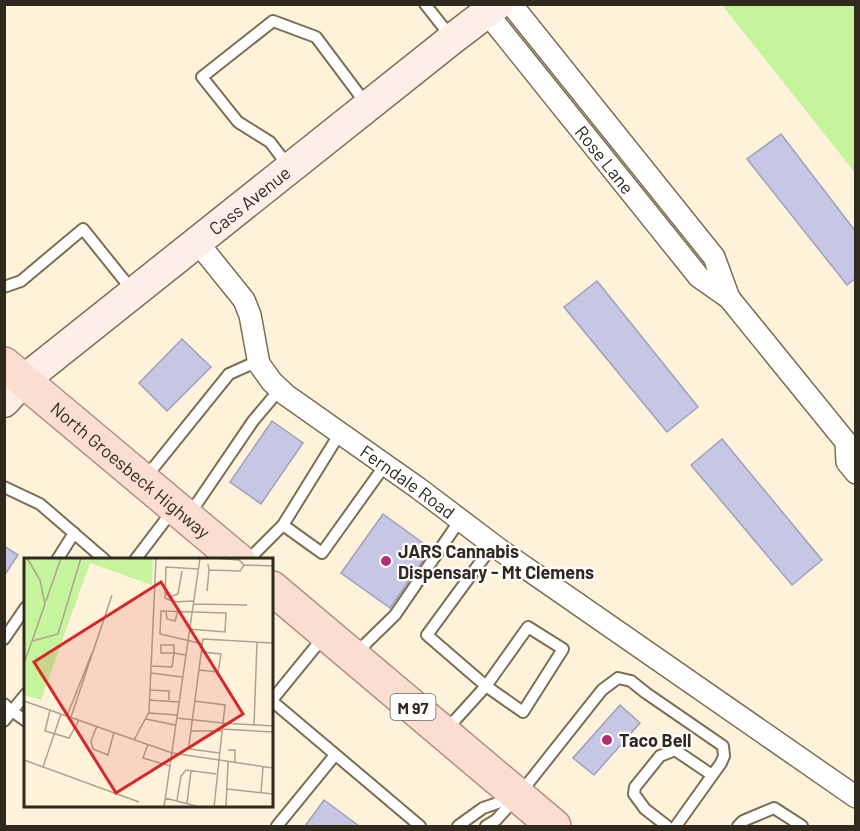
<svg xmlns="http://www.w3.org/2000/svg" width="860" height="831" font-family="Barlow,sans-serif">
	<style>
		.green { fill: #c5f49c }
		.building { fill: #c6c7e5; stroke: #9fa0bc; stroke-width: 1.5 }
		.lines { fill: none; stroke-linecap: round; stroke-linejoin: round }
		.service-casing { stroke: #7c6e55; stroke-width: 14 }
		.minor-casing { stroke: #7c6e55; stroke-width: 24 }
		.secondary-casing { stroke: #7c6e55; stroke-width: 33 }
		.primary-casing { stroke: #b2907f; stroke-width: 36 }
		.service { stroke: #fff; stroke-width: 10 }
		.minor { stroke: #fff; stroke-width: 21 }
		.secondary { stroke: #fdeee8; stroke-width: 30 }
		.primary { stroke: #fbded1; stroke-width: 33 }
		.poi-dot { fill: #b32e74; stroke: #fff; stroke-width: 2 }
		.labels { text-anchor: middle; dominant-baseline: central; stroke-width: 4.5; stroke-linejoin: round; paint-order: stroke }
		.shield { fill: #fff; stroke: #6d6962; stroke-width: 1.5 }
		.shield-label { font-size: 16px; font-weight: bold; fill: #2f291e }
		.street-label { font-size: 18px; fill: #2f291e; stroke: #fff }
		.poi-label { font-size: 18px; font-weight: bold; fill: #2f291e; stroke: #fff; text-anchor: start }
		.inset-road { fill: none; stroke: #aca28f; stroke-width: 1.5 }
		.view { fill: #d62828; fill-opacity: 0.15; stroke: #d62828; stroke-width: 3 }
		.inset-edge { fill: none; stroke: #2f291e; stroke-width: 3 }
	</style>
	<rect width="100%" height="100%" fill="#fff2db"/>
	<polygon class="green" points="722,5 855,5 855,173"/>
	<g class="building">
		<polygon points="781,134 856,232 856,278 847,285 747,159"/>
		<polygon points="597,281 698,407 667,432 564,307"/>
		<polygon points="182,339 211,367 167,411 139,383"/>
		<polygon points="272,421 303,443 261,504 230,482"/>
		<polygon points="722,439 822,560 792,585 691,465"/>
		<polygon points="383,514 431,549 390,608 341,573"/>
		<polygon points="4,546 18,555 4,576"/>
		<polygon points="620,705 640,723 594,775 573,758"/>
		<polygon points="324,800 359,826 305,826"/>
	</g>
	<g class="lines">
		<defs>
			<g id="service">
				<polyline points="425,4 451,37"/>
				<polyline points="289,167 270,142 238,122 202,77 273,21 316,37 367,105"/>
				<polyline points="4,287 21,281 83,229 132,290"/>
				<polyline points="146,477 229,374 258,361"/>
				<polyline points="4,487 40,504 105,560"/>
				<polyline points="189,515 253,421 280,389"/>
				<polyline points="283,525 322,553 385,465"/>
				<polyline points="57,560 74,533"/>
				<polyline points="135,560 173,510"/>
				<polyline points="248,560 283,525 340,433"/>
				<polyline points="4,639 26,607"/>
				<polyline points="355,654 395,615 460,520"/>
				<polyline points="26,694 12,711 26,721"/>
				<polyline points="272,700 325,635"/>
				<polyline points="272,701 420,826"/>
				<polyline points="4,704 12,711 4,721"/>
				<polyline points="446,730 486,686 528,627 563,649 523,712 486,686 427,635 493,545"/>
				<polyline points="277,826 335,755"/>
				<polyline points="458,826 483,808 512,798"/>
				<polyline points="486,826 496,820 518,796 602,690 618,678 631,681 646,693 723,746 724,756 721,763 676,826"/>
				<polyline points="667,826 645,809 634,794 635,787 660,756 675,750 712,775"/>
				<polyline points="738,826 743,821 774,808 802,826"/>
			</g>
			<g id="minor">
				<polyline points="511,4 714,257 729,298"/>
				<path id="s1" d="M487,13L699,277L729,298L846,442L847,462L856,473"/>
				<path id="s2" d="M198,243L244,300L250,315L259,364L272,382L286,395L418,488L500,550L856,797"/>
			</g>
			<g id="secondary">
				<path id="s3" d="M4,402L24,380L452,39L498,4"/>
			</g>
			<g id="primary">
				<path id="s4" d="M4,364L238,560"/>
				<polyline points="272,588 554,826"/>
			</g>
		</defs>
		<use href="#service" class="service-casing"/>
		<use href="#minor" class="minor-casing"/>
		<use href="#secondary" class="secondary-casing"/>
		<use href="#primary" class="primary-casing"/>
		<use href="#service" class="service"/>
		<use href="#minor" class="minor"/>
		<use href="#secondary" class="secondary"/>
		<use href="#primary" class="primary"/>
	</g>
	<g class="poi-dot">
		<circle cx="386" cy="561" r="6"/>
		<circle cx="607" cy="740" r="6"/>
	</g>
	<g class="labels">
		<rect class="shield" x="390.5" y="694" width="45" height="26" rx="4.5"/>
		<g class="shield-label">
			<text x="413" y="707">M 97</text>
		</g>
		<g class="street-label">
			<text stroke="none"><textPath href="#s1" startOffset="188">Rose Lane</textPath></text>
			<text stroke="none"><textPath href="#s3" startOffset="318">Cass Avenue</textPath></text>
			<text stroke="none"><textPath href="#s4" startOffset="165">North Groesbeck Highway</textPath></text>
			<text stroke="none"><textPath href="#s2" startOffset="330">Ferndale Road</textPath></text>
		</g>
		<g class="poi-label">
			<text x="398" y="551">JARS Cannabis<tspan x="398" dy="21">Dispensary - Mt Clemens</tspan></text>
			<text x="619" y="740">Taco Bell</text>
		</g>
	</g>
	<g transform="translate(24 558)">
		<rect width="249" height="249" fill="#fff2db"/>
		<path d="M0,0H129L128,27L66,5L17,142L0,137Z" fill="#c5f49c"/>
		<path class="inset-road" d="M3,0L16,22L21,46L8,83M191,0L215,2L220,7L249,8M184,6L185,12L216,13L220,7M183,33L185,12M141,35L146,39L154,36L158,13M22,43L37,0M169,43L150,44L141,40L142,9L174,11M169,46L223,47M142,53L143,61L151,63L154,53M79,64L85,46M165,71L201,74L202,55L137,53L136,76L179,86M0,105L8,83L34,76L57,0M128,108L148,109L150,95V87H137V95H150L161,97M175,112L194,114L197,96L178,94M127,115L158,119M126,132L145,133V142M125,142L155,144M0,143L148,195L249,210M26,152L21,173L45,180L55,162M124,155L153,157M43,158L68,95M47,159L88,37M152,160L199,165L201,147L170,143M122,161L151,167M230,167L233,84M73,168L67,183L69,191L84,197L90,174M198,171L249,174M166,173H198M110,182L125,154L132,0M124,186L119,200L146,208M204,192H211V205M195,195L166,191L165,187L179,81L249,85M0,202L115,244M19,209L37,156M203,231L249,236M237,235L239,209M141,240L176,249M153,242L157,218L162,212L192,216M163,245L167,213M140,249L176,0M190,249L199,165L249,168M202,249L204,204"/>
		<path class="view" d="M137,24L219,156L92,235L10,104Z"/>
		<rect width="249" height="249" class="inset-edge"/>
	</g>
	<rect width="860" height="831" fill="none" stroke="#2f291e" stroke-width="12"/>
</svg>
